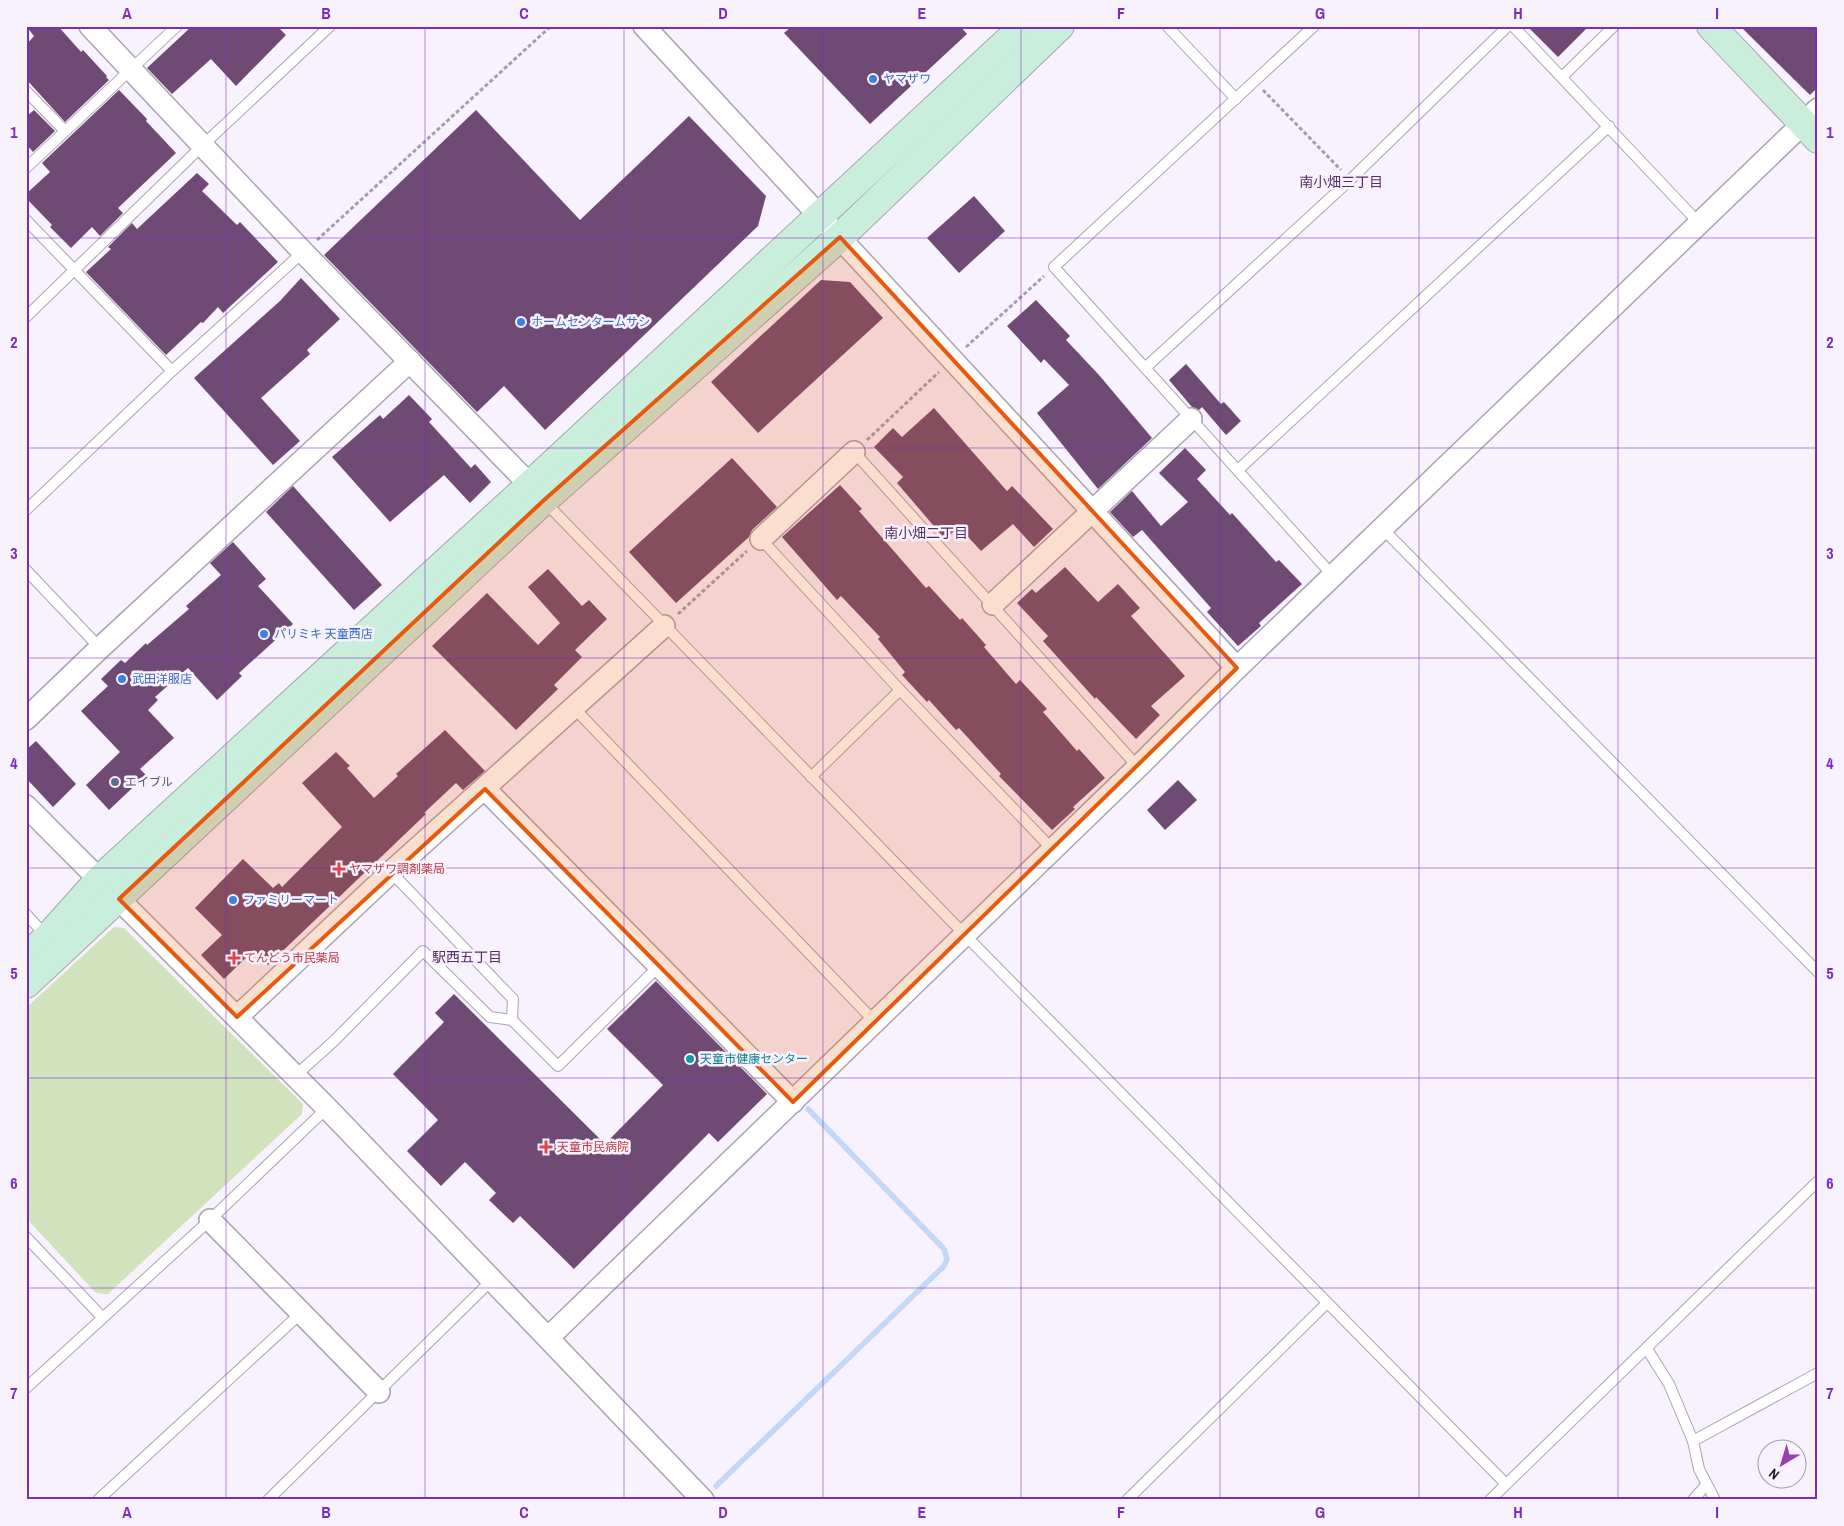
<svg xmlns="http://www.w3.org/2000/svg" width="1844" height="1526" font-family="'Archivo Narrow','Noto Sans JP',sans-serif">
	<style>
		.green { fill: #d0e3bc }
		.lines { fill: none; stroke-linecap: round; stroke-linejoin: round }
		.stream { stroke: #c3d8f6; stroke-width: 5.5 }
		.building { fill: #6f4a74 }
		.lane-casing { stroke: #aaa4b0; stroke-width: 12 }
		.street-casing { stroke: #aaa4b0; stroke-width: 24 }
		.secondary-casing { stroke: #aaa4b0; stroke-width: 30 }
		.path { stroke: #a49fa9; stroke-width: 3; stroke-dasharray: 4 2.5; stroke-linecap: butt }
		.lane { stroke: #fff; stroke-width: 10 }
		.street { stroke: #fff; stroke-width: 21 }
		.secondary { stroke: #c9eedb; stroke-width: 28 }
		.marked { fill: #e8590c; fill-opacity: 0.2; stroke: #e8590c; stroke-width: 4; stroke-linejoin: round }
		.grid { fill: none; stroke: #7b2cbf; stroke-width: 1; stroke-opacity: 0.55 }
		.shop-dot { fill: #3f7fe0; stroke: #f8f2ff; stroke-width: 2 }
		.service-dot { fill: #5c6f8a; stroke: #f8f2ff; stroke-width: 2 }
		.health-dot { fill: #e0444e; stroke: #f8f2ff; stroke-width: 2 }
		.culture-dot { fill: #0f9aa8; stroke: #f8f2ff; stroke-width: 2 }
		.labels { text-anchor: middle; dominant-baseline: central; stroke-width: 5; stroke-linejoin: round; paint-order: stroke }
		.shop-label { font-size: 12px; fill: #366cbe; stroke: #f8f2ff; text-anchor: start }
		.service-label { font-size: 12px; fill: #4e5e75; stroke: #f8f2ff; text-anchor: start }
		.health-label { font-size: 12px; fill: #be3a42; stroke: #f8f2ff; text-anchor: start }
		.culture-label { font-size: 12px; fill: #0d838f; stroke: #f8f2ff; text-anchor: start }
		.neighbourhood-label { font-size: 14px; fill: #572e63; stroke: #f8f2ff }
		.neatline { fill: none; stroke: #7b2cbf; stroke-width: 2 }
		.grid-label { font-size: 16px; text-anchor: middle; font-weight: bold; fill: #7b2cbf }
	</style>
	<rect width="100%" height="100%" fill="#f8f2ff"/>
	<polygon class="green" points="114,927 124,928 303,1104 302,1114 108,1294 96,1293 26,1218 26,1008"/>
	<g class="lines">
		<polyline class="stream" points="716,1486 944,1266 947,1259 944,1249 808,1109"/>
	</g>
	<g class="building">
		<polygon points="26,26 58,26 81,52 83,50 107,76 106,77 109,80 65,122 26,79 26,45 34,36"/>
		<polygon points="192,26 277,26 286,35 236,86 211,59 172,94 147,68"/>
		<polygon points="792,26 960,26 967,34 870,124 784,33"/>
		<polygon points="1527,26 1589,26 1558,57"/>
		<polygon points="1740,26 1818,26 1818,87 1810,95"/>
		<polygon points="119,90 147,119 146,121 176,153 118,208 123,213 100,236 92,227 71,248 50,227 52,225 26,198 26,194 50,172 42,163"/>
		<polygon points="34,110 55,131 33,152 26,144 26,117"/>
		<polygon points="476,110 580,220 689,116 766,196 758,226 545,430 504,386 477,412 324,255"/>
		<polygon points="197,173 209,184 202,191 237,225 240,222 278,262 223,313 218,307 203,323 201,322 166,355 86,272 111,249 108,247 132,223 137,229"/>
		<polygon points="974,196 1005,231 959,273 927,238"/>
		<polygon points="301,278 340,319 307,350 310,354 261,398 300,441 273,465 194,378 280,301"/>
		<polygon points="821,280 850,282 883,318 758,433 711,382"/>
		<polygon points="1036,300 1070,336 1066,340 1099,375 1152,438 1098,489 1037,413 1069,385 1044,359 1041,363 1007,326"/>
		<polygon points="1186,364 1221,404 1224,402 1241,421 1226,435 1202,407 1199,410 1192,407 1169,380"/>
		<polygon points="409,395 432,419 429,422 471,468 475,464 491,482 470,503 444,475 390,522 332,457 380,415 383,419"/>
		<polygon points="934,408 1007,491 1012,486 1053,529 1034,547 1013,524 981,551 959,527 945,539 897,483 903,477 874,447 893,428 902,437"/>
		<polygon points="1185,448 1206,470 1197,479 1230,515 1232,513 1276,562 1279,560 1302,584 1259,623 1261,626 1238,646 1207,612 1211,608 1142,530 1133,537 1110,512 1132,491 1161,526 1188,502 1159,473"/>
		<polygon points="732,458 777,507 752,530 749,537 676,603 629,552"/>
		<polygon points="840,485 862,509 859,511 926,588 929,586 960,620 962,618 986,645 984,647 1016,684 1020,680 1047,709 1043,712 1077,751 1079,749 1105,778 1073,807 1075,809 1052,830 999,776 1001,774 959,728 956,730 929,700 927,702 902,675 905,672 878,639 880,637 841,596 837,600 782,537"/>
		<polygon points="293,486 382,585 354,610 266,512"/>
		<polygon points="233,542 266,579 258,586 293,624 239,673 242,676 217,700 188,668 155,697 158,700 148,710 174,738 140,769 146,775 109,810 86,785 120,752 81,711 108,686 101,679 121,660 125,663 146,643 147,645 189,609 186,606 221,575 210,563"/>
		<polygon points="1065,567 1098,602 1118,584 1140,608 1131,616 1185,676 1151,706 1160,715 1136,739 1096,697 1095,699 1043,641 1048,636 1017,603 1032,589 1036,593"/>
		<polygon points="548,569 582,606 589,600 607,619 575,650 582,657 554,685 558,689 516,730 432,646 487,593 538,645 560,623 528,587"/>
		<polygon points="445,730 485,771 463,790 456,783 424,813 426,814 268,965 254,950 224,979 201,955 222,935 195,908 243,859 273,888 279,883 282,887 342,827 302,783 336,752 350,766 347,768 374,798 398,776 396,774"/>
		<polygon points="36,741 76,784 53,807 26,778 26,750"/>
		<polygon points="1178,780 1197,800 1165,830 1147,810"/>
		<polygon points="656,981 767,1094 718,1142 709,1133 574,1269 520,1216 513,1223 489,1200 496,1193 465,1162 441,1186 407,1151 438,1120 393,1074 444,1022 435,1013 454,994 605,1144 663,1085 607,1029"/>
	</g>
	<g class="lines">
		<defs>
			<g id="lane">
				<polyline points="1167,26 1236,99"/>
				<polyline points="1314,26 1054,267 1334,577"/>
				<polyline points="1513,26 1698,222"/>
				<polyline points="1562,77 1614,26"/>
				<polyline points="26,91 65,131"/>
				<polyline points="26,168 177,26"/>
				<polyline points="26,220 172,371"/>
				<polyline points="26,317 202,146 330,26"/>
				<polyline points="1145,368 1350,180 1508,26"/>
				<polyline points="854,452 1138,767"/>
				<polyline points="1238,470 1609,126"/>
				<polyline points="544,501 965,935 1506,1484"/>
				<polyline points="26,510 172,371 303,252"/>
				<polyline points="1383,529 1818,972"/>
				<polyline points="761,539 900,690 1053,850"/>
				<polyline points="26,570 100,648"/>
				<polyline points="574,708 874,1021"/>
				<polyline points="811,777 900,690"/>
				<polyline points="391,872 513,999 512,1020"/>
				<polyline points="26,914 47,937"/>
				<polyline points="295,1076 334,1041 423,951 490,1017 512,1020 558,1066 659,966"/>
				<polyline points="26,1237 102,1317"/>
				<polyline points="1647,1349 1669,1384 1693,1441 1699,1469 1715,1500"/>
				<polyline points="26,1388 210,1220 327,1108"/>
				<polyline points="1693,1441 1818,1373"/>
				<polyline points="98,1500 301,1313"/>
				<polyline points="268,1500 493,1279"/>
				<polyline points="1127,1500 1327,1303"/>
				<polyline points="1490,1500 1818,1181"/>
				<polyline points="1693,1500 1706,1485"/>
			</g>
			<g id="street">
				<polyline points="90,26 303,252 530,485"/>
				<polyline points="644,26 1237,668"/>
				<polyline points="761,539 854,452"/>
				<polyline points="993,604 1191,419"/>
				<polyline points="26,719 100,648 410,361"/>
				<polyline points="485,789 793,1102"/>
				<polyline points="26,806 327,1108 703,1500"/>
				<polyline points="237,1017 391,872 664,626"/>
				<polyline points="210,1220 379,1392"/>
				<polyline points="549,1337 1138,767 1237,668 1818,109"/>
			</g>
			<g id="secondary">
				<polyline points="1711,26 1818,139"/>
				<polyline points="26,957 48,937 99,880 530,485 1024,26"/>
				<polyline points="26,984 543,501 840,237 1060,26"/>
			</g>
		</defs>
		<use href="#lane" class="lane-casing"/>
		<use href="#street" class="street-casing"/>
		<use href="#secondary" class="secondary-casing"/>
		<g class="path">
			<polyline points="1263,90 1341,170"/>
			<polyline points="317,240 551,26"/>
			<polyline points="966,347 1044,276"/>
			<polyline points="867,440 939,372"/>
			<polyline points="678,614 747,551"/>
		</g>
		<use href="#lane" class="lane"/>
		<use href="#street" class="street"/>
		<use href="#secondary" class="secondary"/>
	</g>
	<path class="marked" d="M840,237L1237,668L793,1102L485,789L237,1017L119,899L543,501Z"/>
	<path class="grid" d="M226,26V1500M425,26V1500M624,26V1500M823,26V1500M1021,26V1500M1220,26V1500M1419,26V1500M1618,26V1500M26,238H1818M26,448H1818M26,658H1818M26,868H1818M26,1078H1818M26,1288H1818"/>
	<g class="shop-dot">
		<circle cx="873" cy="79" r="5"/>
		<circle cx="521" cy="322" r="5"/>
		<circle cx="264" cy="634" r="5"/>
		<circle cx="122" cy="679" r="5"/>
		<circle cx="233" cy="900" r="5"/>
	</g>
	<circle class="service-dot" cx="115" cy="782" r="5"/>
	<g class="health-dot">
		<path d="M336.5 861.5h5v5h5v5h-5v5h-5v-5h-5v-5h5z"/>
		<path d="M231.5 950.5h5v5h5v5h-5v5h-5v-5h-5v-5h5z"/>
		<path d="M543.5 1139.5h5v5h5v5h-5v5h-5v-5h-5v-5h5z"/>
	</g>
	<circle class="culture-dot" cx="690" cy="1059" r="5"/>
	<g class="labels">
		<g class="shop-label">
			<text x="883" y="79">ヤマザワ</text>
			<text x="531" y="322">ホームセンタームサシ</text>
			<text x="274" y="634">パリミキ 天童西店</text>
			<text x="132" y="679">武田洋服店</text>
			<text x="243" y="900">ファミリーマート</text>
		</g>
		<g class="service-label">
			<text x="125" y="782">エイブル</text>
		</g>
		<g class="health-label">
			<text x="349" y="869">ヤマザワ調剤薬局</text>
			<text x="244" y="958">てんどう市民薬局</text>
			<text x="557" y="1147">天童市民病院</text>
		</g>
		<g class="culture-label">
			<text x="700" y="1059">天童市健康センター</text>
		</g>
		<g class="neighbourhood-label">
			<text x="1341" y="182">南小畑三丁目</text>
			<text x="926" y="533">南小畑二丁目</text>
			<text x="467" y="957">駅西五丁目</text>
		</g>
	</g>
	<rect width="1844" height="1526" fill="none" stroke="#f8f2ff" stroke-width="55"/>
	<g transform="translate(1782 1464) rotate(218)"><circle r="24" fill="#f8f2ff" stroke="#a09ba5"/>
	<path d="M0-4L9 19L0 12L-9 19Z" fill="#9741af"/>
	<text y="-8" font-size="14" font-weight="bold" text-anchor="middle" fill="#1c191e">N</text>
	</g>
	<rect x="28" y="28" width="1788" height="1470" class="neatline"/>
	<g class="grid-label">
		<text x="127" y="19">A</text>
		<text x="326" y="19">B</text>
		<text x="524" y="19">C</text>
		<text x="723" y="19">D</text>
		<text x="922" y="19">E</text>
		<text x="1121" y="19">F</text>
		<text x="1320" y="19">G</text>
		<text x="1518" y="19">H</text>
		<text x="1717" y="19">I</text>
		<text x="14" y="138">1</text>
		<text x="1830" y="138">1</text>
		<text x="14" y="348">2</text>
		<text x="1830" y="348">2</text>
		<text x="14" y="559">3</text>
		<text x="1830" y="559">3</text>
		<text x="14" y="769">4</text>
		<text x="1830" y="769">4</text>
		<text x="14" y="979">5</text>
		<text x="1830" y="979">5</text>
		<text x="14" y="1189">6</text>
		<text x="1830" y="1189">6</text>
		<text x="14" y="1399">7</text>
		<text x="1830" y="1399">7</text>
		<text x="127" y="1518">A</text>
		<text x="326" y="1518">B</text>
		<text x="524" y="1518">C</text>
		<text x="723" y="1518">D</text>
		<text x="922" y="1518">E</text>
		<text x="1121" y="1518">F</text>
		<text x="1320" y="1518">G</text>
		<text x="1518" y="1518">H</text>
		<text x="1717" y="1518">I</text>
	</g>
</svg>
